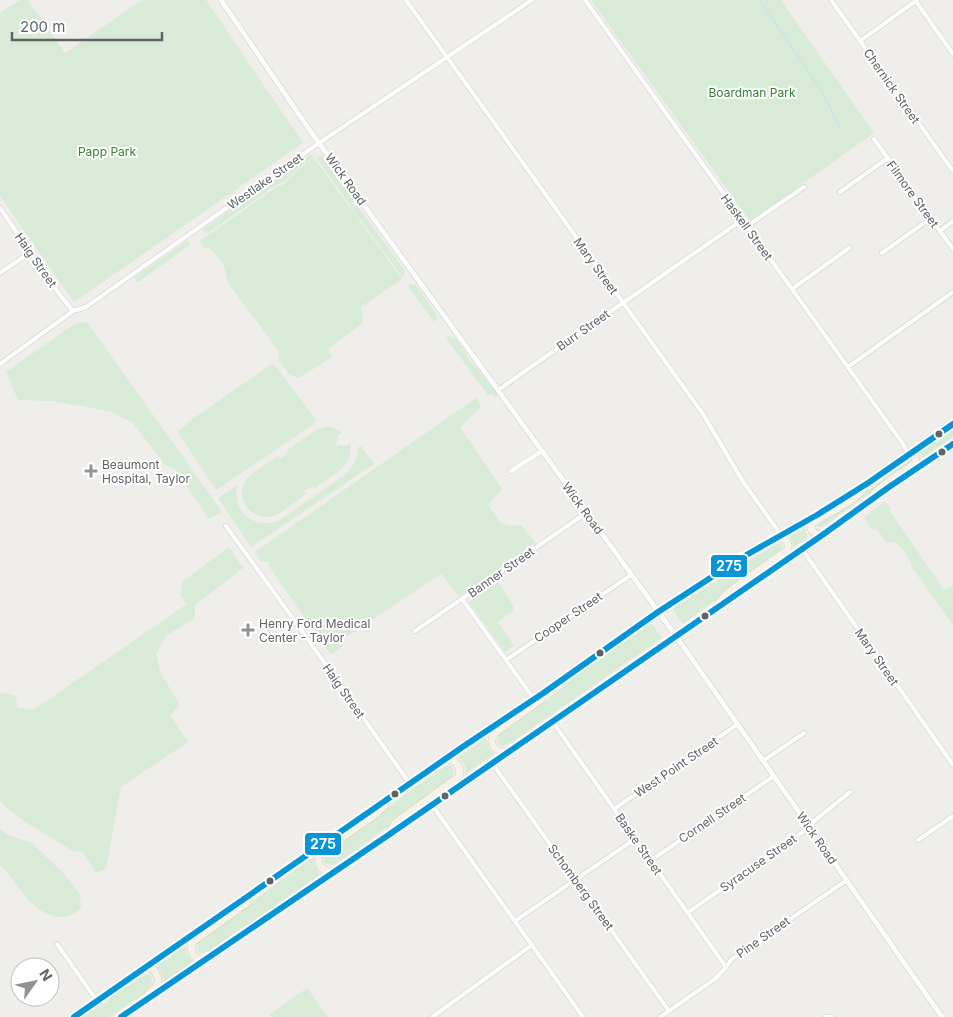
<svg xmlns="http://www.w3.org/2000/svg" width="953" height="1017" font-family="Inter,sans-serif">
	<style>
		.green { fill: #d8ebd6 }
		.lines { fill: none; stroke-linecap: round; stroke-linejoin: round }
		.stream { stroke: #bfe0f9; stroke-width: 1 }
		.minor-casing { stroke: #cbcccc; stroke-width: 5.5 }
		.tertiary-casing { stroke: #cbcccc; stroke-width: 6 }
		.primary-casing { stroke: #d7ceb8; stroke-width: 8 }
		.minor { stroke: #fdfcfc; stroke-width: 4.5 }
		.tertiary { stroke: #fdfcfc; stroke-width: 5 }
		.primary { stroke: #f4f2e9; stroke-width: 7 }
		.bus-1-casing { stroke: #fff; stroke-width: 10 }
		.bus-1 { stroke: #0696d7; stroke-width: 6 }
		.bus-dot { fill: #5f6368; stroke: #fff; stroke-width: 2 }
		.poi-dot { fill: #919496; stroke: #fff; stroke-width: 2 }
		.labels { text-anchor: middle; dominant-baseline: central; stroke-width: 4; stroke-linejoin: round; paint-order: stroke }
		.street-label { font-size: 12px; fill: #5f6368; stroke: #fff }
		.park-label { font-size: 12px; fill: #348238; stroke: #fff }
		.poi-label { font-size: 12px; fill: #5f6368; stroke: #fff; text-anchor: start }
		.line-badge { stroke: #fff; stroke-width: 2 }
		.badge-label { font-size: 14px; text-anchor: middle; font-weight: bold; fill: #fff }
	</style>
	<rect width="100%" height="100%" fill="#efeeea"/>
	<g class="green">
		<polygon points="20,0 28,0 65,53 142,0 206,0 303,143 74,302 0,196 0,13"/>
		<polygon points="591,0 781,0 874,133 750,221"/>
		<path d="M311,154L314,157C308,161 302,165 297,169C290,175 287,182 278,184L208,233L202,230Z"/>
		<polygon points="321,155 405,271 403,278 350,206 353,204 355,207 356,205 354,202 350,205 316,158"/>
		<polygon points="314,158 402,279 361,307 363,323 328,349 332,357 299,378 289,374 278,360 279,351 228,283 224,266 214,252 208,248 205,249 200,241 278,186 282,185 292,177 296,171"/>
		<polygon points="187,241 190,243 190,245 138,282 136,281 135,277"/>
		<polygon points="411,284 417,286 435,312 437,318 434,322 408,286"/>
		<polygon points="87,322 222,512 209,519 176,470 165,465 133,423 112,412 53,401 18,400 6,372 76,323"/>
		<polygon points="449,336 456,339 472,363 498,395 495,397 491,394 488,395 446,338"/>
		<polygon points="273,363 316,420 314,424 216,490 178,432 191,420"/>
		<path d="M476,398L481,407L460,427L502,489L488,505C500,521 500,529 521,525L536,543L459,596L441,574L343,639V646L331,655L268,565L271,563L261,561L255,552Z"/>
		<path d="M325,427H332L342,432L338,435L337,442L336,443L337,446L339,445L345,446L350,443C354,467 331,476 315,488L313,486L304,491L306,494C296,501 283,513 273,516C252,522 233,498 246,480C253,471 268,463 278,456L280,459L288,453L287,450L316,430Z"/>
		<polygon points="953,430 953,437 923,458 920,452"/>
		<path d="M361,446L374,464L251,547L218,498L237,485C232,513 254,530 280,520L347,473C354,465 358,458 358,447Z"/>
		<path d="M910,460L911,461L908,463L909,464C880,485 852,507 822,527H818V524L821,521L853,501Z"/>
		<path d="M885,502L891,508L889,510L944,590L953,585V625L911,566L912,564C906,554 899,538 886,543L883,537L875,528L872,530L865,518L864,517Z"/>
		<polygon points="805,526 806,533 809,536 794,547 792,541 789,536"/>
		<polygon points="776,544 780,544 782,545 780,552 683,624 672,609 731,571"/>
		<polygon points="229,547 243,568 195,605 195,618 167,635 156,653 160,672 180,705 170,715 188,742 121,787 106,869 96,873 83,852 73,851 27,823 6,808 0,800 0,693 16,696 17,707 32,710 45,702 187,604 180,595 183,581"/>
		<polygon points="494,581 497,581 494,583 494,584 498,582 513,605 513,611 498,622 514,646 505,652 469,602 471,600 470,597"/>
		<polygon points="651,623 662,638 509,744 508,743 503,746 497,743 499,735 504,729 550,697 581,672"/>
		<path d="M486,737C486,745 488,749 494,754L465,774V765L458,757Z"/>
		<path d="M447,766H451L454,769L452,777L370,840L335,865L334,864L331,865L324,863L325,858L329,851C367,823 405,794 444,767Z"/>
		<path d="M0,829L8,835L32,843L39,850L64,874L80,895L81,907C76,913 69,917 61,917C42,916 28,901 17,886C12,879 7,871 0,865Z"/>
		<path d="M313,857C313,865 316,869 321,874L208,952H207L201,953L197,950L198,945L200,940C238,913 275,884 313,857Z"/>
		<path d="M186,945V953L194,962L163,983C164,975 161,971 156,966Z"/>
		<path d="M144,975H149L151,976C154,982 150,986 146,991L147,992L109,1017H82L141,976L142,977Z"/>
		<polygon points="307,988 328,1017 271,1017 269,1015"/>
	</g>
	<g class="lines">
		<polyline class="stream" points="759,0 764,6 824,95 840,128"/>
		<defs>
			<g id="minor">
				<polyline points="406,0 703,414 742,480 781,535"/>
				<polyline points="585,0 903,444 909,455"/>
				<polyline points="831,0 953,171"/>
				<polyline points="915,0 953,54"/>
				<polyline points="860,41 917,0"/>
				<polyline points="874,139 953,249"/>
				<polyline points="840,192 888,158"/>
				<polyline points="0,208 60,295 73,311"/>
				<polyline points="747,226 804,187"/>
				<polyline points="940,231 953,221"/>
				<polyline points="882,253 931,218"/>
				<polyline points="0,273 31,252"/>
				<polyline points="792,289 849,248"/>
				<polyline points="0,364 73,311 86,307 319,143 532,0"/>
				<polyline points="848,367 953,292"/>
				<polyline points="498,390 742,220"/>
				<polyline points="511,471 542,451"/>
				<polyline points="226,526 302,631 410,784"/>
				<polyline points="802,549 953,765"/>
				<polyline points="462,599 534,699"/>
				<polyline points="415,631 586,513"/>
				<polyline points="506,660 631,575"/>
				<polyline points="552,721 726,967"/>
				<polyline points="763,761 804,733"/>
				<polyline points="492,763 669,1011"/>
				<polyline points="432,805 583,1017"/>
				<polyline points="614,809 738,724"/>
				<polyline points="918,840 953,816"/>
				<polyline points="650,861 774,776"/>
				<polyline points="687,913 810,827 813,822 850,792"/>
				<polyline points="515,921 635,839"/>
				<polyline points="57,944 97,1001"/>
				<polyline points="432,1017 532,945"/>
				<polyline points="660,1017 715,979 726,967 732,959 847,880"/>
				<polyline points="826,1017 832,1017"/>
			</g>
			<polyline id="tertiary" points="221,0 311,132 676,636 942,1017"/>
			<g id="primary">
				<path d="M873,495C885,481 901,474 915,463L916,461L915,457L909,455"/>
				<path d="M821,536C816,534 814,533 811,529L812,524C829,511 853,504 865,487"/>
				<path d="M718,604L727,593L735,587L787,550C791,544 785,539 781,535"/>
				<path d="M506,753C495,750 487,745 495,733L542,699"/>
				<path d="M389,833L395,823L459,776C462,766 455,760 445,759"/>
				<path d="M333,873C323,871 315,865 320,854L376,814L385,805"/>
				<path d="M203,960C195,959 191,953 191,945L194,941L247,903"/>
				<path d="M149,993C163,983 159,977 150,965"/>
				<polyline points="74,1017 464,746 542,694 658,612 741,558 817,515 868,483 953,424"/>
				<polyline points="121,1017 387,836 821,536 889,487 953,444"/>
			</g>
		</defs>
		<use href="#minor" class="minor-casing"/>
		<use href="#tertiary" class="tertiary-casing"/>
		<use href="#primary" class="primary-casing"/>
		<use href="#minor" class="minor"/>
		<use href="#tertiary" class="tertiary"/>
		<use href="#primary" class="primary"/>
		<defs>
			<g id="bus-1">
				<polyline points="74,1017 464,746 542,694 658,612 741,558 817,515 868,483 953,424"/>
				<polyline points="121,1017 387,836 821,536 889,487 953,444"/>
			</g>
		</defs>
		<use href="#bus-1" class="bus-1-casing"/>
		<use href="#bus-1" class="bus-1"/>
	</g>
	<g class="bus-dot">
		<circle cx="939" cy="434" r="4.5"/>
		<circle cx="942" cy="452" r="4.5"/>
		<circle cx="705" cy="616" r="4.5"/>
		<circle cx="600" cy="653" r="4.5"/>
		<circle cx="395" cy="794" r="4.5"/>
		<circle cx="445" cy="796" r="4.5"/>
		<circle cx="270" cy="881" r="4.5"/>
	</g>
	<g class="poi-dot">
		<path d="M88.5 463.5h5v5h5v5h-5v5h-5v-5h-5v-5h5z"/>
		<path d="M245.5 622.5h5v5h5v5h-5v5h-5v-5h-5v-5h5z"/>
	</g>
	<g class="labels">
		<g class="street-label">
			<text transform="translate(892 86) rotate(55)">Chernick Street</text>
			<text transform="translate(346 179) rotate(54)">Wick Road</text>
			<text transform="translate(265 181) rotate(-35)">Westlake Street</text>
			<text transform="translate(913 194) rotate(54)">Filmore Street</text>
			<text transform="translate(747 227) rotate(54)">Haskell Street</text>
			<text transform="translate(36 260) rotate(55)">Haig Street</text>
			<text transform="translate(596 266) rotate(54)">Mary Street</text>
			<text transform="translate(583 330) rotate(-35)">Burr Street</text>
			<text transform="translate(583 508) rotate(54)">Wick Road</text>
			<text transform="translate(501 572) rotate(-35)">Banner Street</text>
			<text transform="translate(568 617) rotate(-34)">Cooper Street</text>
			<text transform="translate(877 657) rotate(55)">Mary Street</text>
			<text transform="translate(344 691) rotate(55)">Haig Street</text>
			<text transform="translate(676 767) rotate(-34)">West Point Street</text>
			<text transform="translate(712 818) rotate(-34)">Cornell Street</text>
			<text transform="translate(817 838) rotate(55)">Wick Road</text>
			<text transform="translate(639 844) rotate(55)">Baske Street</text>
			<text transform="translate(758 863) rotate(-35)">Syracuse Street</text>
			<text transform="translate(581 887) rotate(54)">Schomberg Street</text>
			<text transform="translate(763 937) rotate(-35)">Pine Street</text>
		</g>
		<g class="park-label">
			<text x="752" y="92">Boardman Park</text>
			<text x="107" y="151">Papp Park</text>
		</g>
		<g class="poi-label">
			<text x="102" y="464">Beaumont<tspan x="102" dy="14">Hospital, Taylor</tspan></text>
			<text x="259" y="623">Henry Ford Medical<tspan x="259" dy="14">Center - Taylor</tspan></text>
		</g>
	</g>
	<g class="line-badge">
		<rect x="710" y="554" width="38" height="24" rx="5" fill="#0696d7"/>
		<rect x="304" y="832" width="38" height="24" rx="5" fill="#0696d7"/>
	</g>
	<g class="badge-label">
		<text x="729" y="571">275</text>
		<text x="323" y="849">275</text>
	</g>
	<g transform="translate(35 982) rotate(57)"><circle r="24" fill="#ffffff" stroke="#bfc1c3"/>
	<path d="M0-4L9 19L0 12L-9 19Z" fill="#919496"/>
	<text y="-8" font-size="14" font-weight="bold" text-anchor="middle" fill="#5f6368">N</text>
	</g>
	<path d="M12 32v8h150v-8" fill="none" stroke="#5f6368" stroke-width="2.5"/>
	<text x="20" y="32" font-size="15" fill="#5f6368" stroke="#ffffff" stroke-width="4" paint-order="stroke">200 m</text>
</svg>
